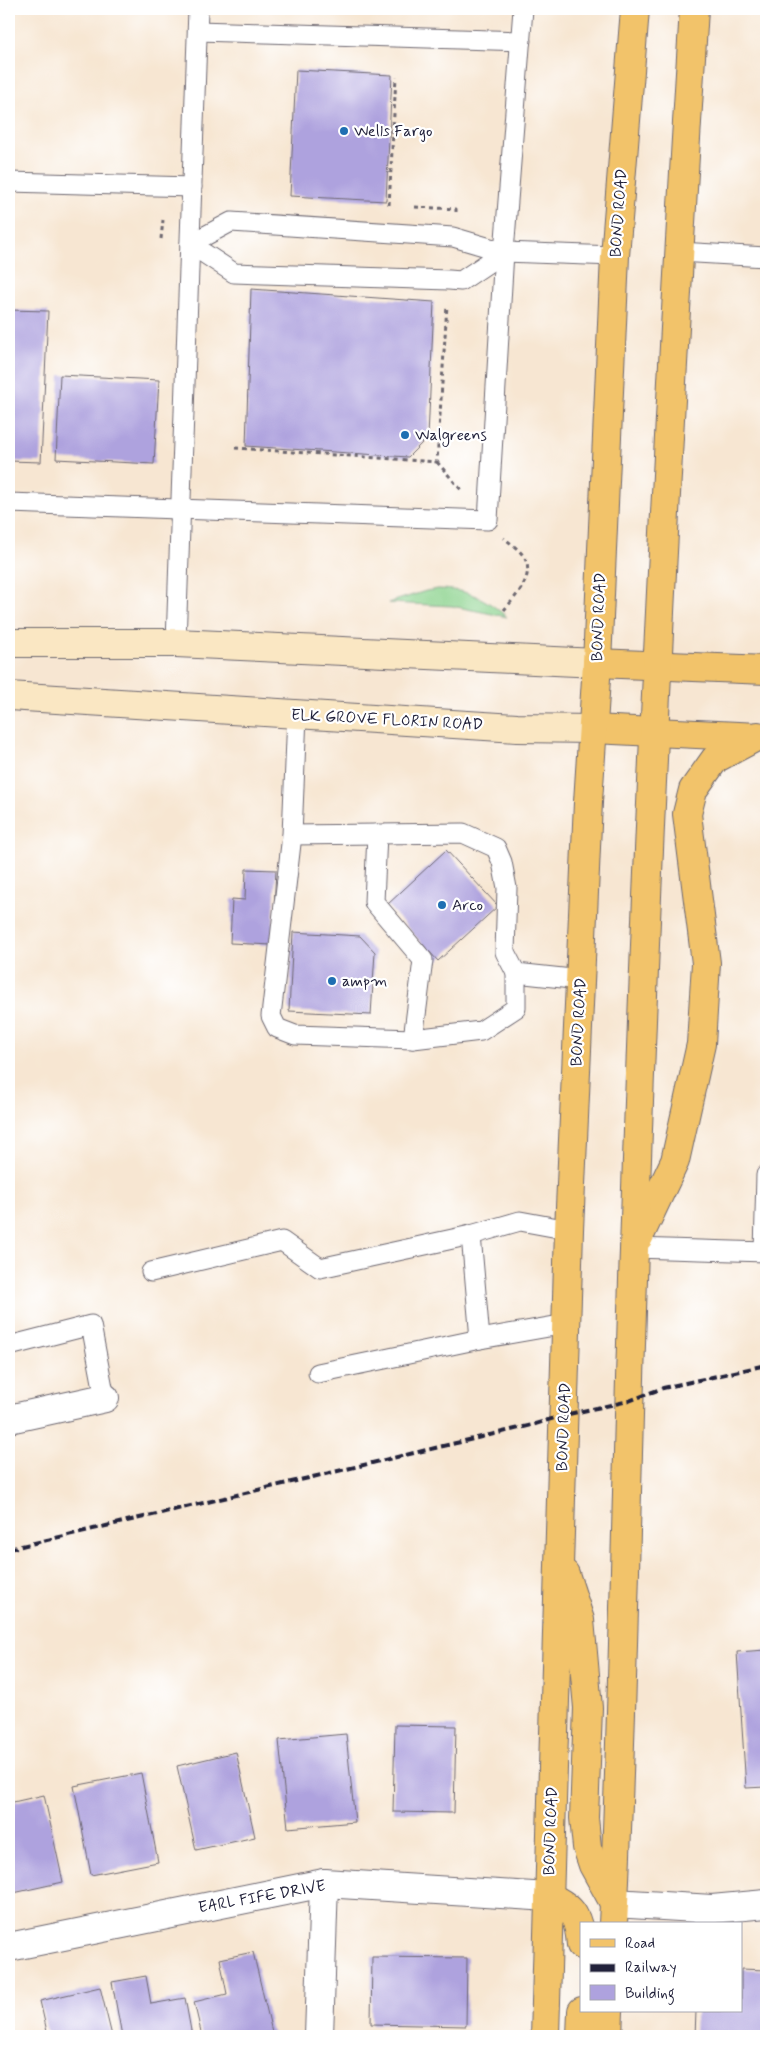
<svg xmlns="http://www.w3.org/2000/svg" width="775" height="2045" font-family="Mynerve,sans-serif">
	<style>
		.green { fill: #8cd38e; stroke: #577a64 }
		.building { fill: #aea2de }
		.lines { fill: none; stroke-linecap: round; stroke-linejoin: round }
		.service-casing { stroke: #6d6770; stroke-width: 21 }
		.minor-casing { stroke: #6d6770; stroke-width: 30 }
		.secondary-casing { stroke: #6d6770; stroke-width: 30 }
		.primary-casing { stroke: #6d6770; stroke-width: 30 }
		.path { stroke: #6d6770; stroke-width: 3; stroke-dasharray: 4 4; stroke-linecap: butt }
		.service { stroke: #fff; stroke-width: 19 }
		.minor { stroke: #fff; stroke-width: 28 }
		.secondary { stroke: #fae7c3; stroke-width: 28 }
		.primary { stroke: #f2c36a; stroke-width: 28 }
		.rail { stroke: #22223b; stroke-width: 4; stroke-dasharray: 8 4; stroke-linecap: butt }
		.poi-dot { fill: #1f6fb2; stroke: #fff; stroke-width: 2 }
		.labels { text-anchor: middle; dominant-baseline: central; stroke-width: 4.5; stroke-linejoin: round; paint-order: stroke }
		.poi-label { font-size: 16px; fill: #22223b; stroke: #fff; text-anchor: start }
		.street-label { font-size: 16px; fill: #22223b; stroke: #fff }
	</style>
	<rect width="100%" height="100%" fill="#fff"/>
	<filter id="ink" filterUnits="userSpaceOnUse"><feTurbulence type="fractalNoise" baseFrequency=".02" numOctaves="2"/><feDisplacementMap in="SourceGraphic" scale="10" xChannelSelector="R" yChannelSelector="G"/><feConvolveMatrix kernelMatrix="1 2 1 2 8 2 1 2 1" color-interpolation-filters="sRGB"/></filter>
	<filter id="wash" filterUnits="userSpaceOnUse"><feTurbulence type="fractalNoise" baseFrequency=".0096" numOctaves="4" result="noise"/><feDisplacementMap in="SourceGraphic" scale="20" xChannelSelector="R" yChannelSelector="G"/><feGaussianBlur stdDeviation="1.12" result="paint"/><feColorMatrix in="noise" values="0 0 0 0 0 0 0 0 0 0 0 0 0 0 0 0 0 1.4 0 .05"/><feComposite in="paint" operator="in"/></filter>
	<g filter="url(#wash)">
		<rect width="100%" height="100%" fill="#f7e6d2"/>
		<path class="green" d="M438,589C469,590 484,597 507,617L452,606L388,603L426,591Z"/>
		<g id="blocks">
			<g class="building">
				<polygon points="296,70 392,75 386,201 290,196"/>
				<polygon points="251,289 434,302 428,437 408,457 246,446"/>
				<polygon points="9,310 48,311 41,462 9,461"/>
				<polygon points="60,375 159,380 154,464 56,459"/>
				<polygon points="446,850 498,906 438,961 387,905"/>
				<polygon points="246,869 276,870 272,945 230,943 232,899 245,900"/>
				<polygon points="293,932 360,936 375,952 371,1015 289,1011"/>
				<polygon points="766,1650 766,1787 746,1788 737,1652"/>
				<polygon points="395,1725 456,1726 454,1813 393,1812"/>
				<polygon points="346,1734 355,1822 288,1828 279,1740"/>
				<polygon points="236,1752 255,1837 196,1850 177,1766"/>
				<polygon points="141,1773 158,1862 91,1875 74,1786"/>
				<polygon points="44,1795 63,1882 9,1894 9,1803"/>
				<polygon points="253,1952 273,2036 202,2036 194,2002 227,1994 220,1959"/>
				<polygon points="372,1957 467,1958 466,2026 371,2024"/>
				<polygon points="741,1969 766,1970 766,2036 695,2036 696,2011 741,2011"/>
				<polygon points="146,1976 151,2004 185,1998 192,2036 122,2036 112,1982"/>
				<polygon points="100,1987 112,2036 48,2036 40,2001"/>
			</g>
		</g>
	</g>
	<g filter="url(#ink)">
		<use href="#blocks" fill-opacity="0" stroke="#6d6770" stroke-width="1"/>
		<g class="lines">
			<defs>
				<g id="service">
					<polyline points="198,31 521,41"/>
					<polyline points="9,182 192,187"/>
					<polyline points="504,252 461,281 449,280 234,273 190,244 231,222 453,237 504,252 615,256"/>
					<polyline points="679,252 766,257"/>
					<polyline points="9,503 488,520 504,252 523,9"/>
					<polyline points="176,643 198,9"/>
					<polyline points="297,715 292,835 271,1016 277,1028 295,1035 413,1039 481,1031 516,1008 516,973"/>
					<polyline points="377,834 374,902 423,960 413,1039"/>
					<polyline points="292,835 463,833 496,848 502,862 507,888 505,952 516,973 581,980"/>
					<polyline points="471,1235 480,1339 566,1324"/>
					<polyline points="634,1248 766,1252"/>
					<polyline points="764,1252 766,1175"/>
					<polyline points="151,1272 282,1241 320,1268 471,1235 520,1221 569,1230"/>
					<polyline points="9,1346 91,1325 105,1398"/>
					<polyline points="318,1373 480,1339"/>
				</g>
				<g id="minor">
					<polyline points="9,1419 105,1398"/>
					<polyline points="614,1903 712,1909 766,1904"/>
					<polyline points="9,1947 324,1883 549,1897"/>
					<polyline points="319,2036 324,1883"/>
				</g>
				<g id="secondary">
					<polyline points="9,643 176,643 597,663"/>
					<polyline points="9,696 517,728 593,729"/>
				</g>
				<g id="primary">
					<polyline points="597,663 766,670"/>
					<polyline points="593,729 759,737"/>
					<polyline points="639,1237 675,1161 701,1044 706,963 687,814 693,790 715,759 758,736"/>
					<polyline points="565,1574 580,1620 588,1708 584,1818 587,1847 593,1865 614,1903"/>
					<path d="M549,1897C574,1907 579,1919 581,1945"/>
					<path d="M613,1924C624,1699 626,1474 634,1250C647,836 668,422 694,9"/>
					<polyline points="545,2036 569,1230 588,802 597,663 615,256 635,9"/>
					<polyline points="581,2036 582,2011"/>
					<polyline points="608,2036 609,2011"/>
				</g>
			</defs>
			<use href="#service" class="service-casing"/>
			<use href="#minor" class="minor-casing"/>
			<use href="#secondary" class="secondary-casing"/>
			<use href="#primary" class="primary-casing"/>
			<g class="path">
				<polyline points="548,9 597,13"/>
				<polyline points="389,205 396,77"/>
				<polyline points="415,207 456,209 456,212"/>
				<polyline points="161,239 163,220"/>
				<polyline points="235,448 437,462 447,305"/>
				<polyline points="437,462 463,492"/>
				<path d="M504,610C516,596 538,574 522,554C517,548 510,543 504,538"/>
			</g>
			<use href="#service" class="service"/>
			<use href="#minor" class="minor"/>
			<use href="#secondary" class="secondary"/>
			<use href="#primary" class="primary"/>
			<polyline class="rail" points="9,1549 532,1425 564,1415 629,1401 663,1388 766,1365"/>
		</g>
	</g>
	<g class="poi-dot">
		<circle cx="344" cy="131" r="5"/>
		<circle cx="405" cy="435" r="5"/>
		<circle cx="442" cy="905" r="5"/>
		<circle cx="332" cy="981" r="5"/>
	</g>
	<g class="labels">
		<g class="poi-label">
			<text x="354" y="131">Wells Fargo</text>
			<text x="415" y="435">Walgreens</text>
			<text x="452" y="905">Arco</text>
			<text x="342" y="981">ampm</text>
		</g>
		<g class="street-label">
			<text transform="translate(619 213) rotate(-86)">BOND ROAD</text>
			<text transform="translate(599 617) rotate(-88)">BOND ROAD</text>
			<text transform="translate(387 720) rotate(3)">ELK GROVE FLORIN ROAD</text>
			<text transform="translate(579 1022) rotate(-87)">BOND ROAD</text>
			<text transform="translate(564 1427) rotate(-88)">BOND ROAD</text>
			<text transform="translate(551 1831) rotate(-88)">BOND ROAD</text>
			<text transform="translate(262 1897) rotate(-10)">EARL FIFE DRIVE</text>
		</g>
	</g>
	<rect width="775" height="2045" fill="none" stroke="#fff" stroke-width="30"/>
	<rect x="580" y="1922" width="162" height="90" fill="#ffffff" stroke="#a7a7b1"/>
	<rect x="590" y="1939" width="25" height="8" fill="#f2c36a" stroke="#a7a7b1"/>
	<text x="625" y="1948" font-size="15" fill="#22223b">Road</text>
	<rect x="590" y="1964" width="25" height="8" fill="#22223b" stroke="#a7a7b1"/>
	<text x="625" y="1972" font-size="15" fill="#22223b">Railway</text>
	<rect x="590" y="1985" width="25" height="15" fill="#aea2de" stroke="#a7a7b1"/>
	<text x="625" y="1998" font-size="15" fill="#22223b">Building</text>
</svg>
